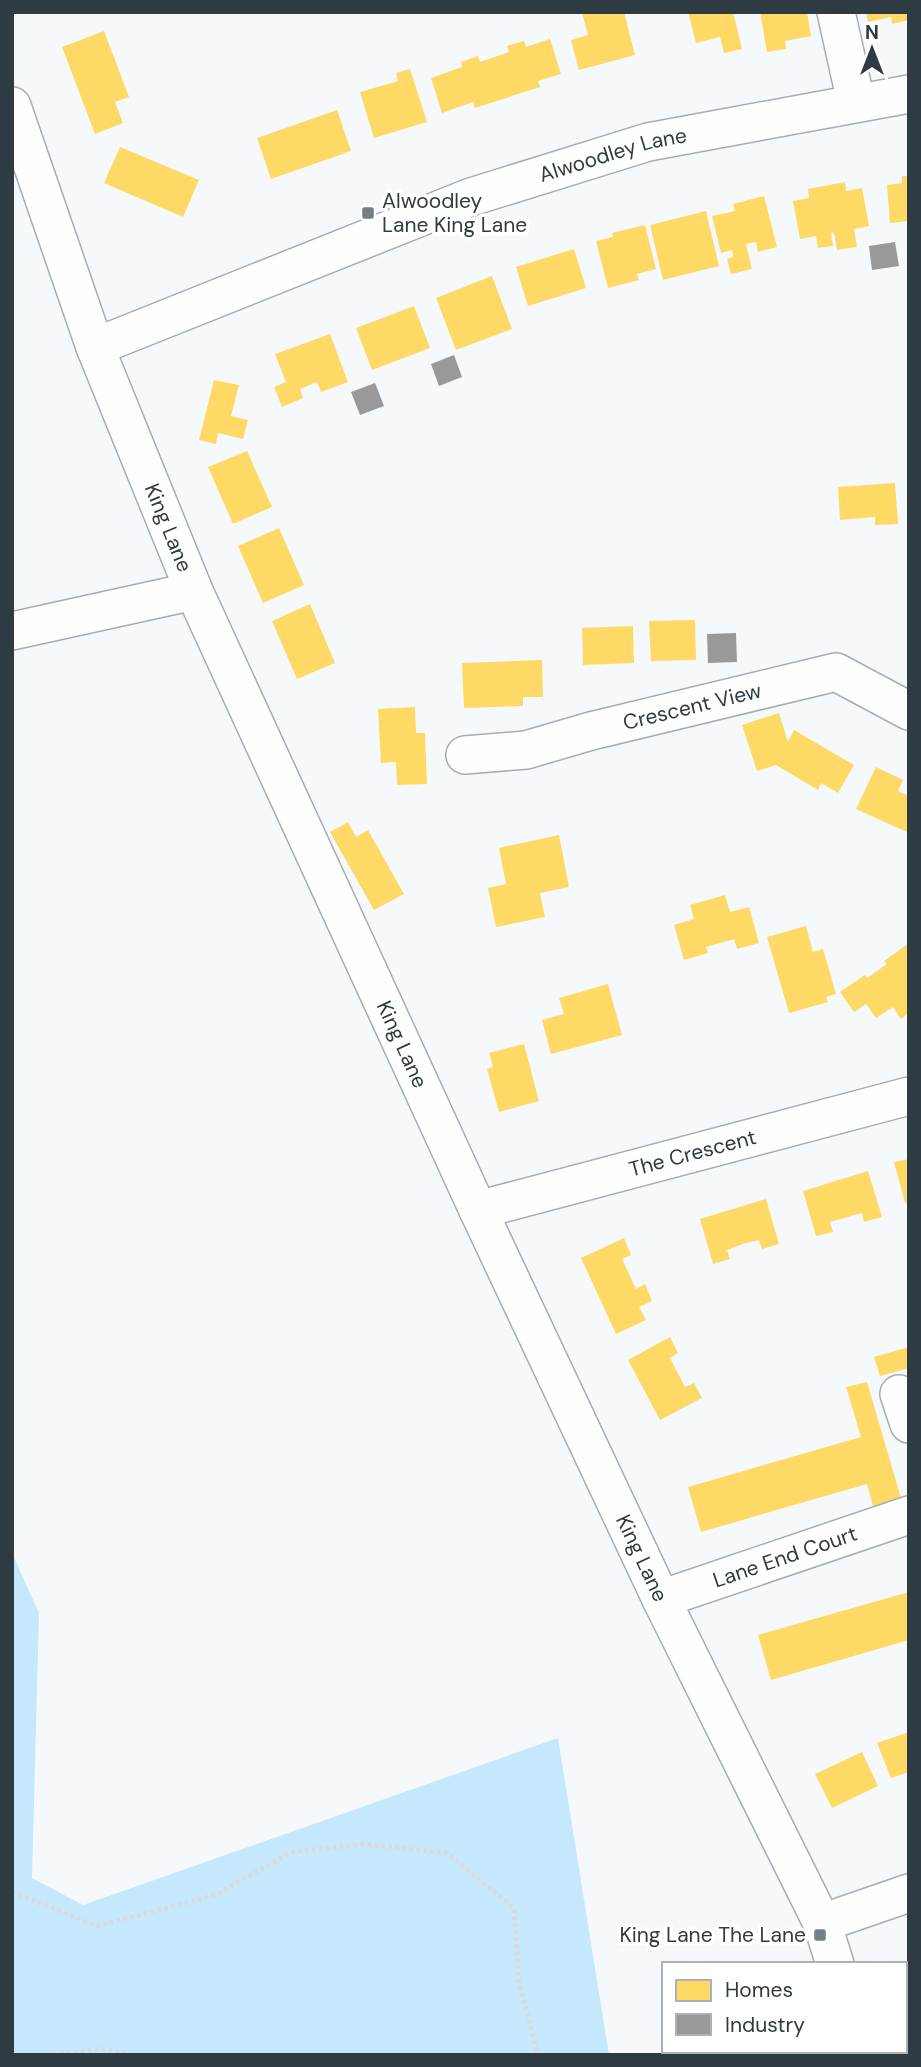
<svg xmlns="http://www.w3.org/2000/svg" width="921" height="2067" font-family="'DM Sans',sans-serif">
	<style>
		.green { fill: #c5e8fd }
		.homes { fill: #ffd966 }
		.industry { fill: #999 }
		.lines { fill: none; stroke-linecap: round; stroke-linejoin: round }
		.minor-casing { stroke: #a6adb2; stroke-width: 40 }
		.path { stroke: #d9dadc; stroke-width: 4.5; stroke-dasharray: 3.5 3.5; stroke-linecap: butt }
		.minor { stroke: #fefeff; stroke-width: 37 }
		.poi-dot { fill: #757e84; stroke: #fff; stroke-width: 2.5 }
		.labels { text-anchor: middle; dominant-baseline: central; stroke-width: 7; stroke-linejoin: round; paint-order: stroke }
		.street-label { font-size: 21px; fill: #2f3b43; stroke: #fff }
		.poi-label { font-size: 21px; fill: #2f3b43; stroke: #fff; text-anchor: start }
	</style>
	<rect width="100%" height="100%" fill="#f6f9fc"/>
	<polygon class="green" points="12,1553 39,1613 32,1878 83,1905 558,1738 609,2055 12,2055"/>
	<g class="homes">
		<polygon points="603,12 624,12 635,55 579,70 571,40 588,35 582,13"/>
		<polygon points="688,12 733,12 742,49 724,53 720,37 696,43"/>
		<polygon points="760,12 807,12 811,36 785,41 786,49 767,52"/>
		<polygon points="866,12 909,12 909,20 892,24 891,17 868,22"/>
		<polygon points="104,31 129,97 115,102 123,123 95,134 62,47"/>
		<polygon points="550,39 561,74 538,81 540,87 475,108 473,102 442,113 431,78 462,67 461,62 478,56 480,62 509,52 507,46 524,41 526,47"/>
		<polygon points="410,69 427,122 374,138 360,92 398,81 396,73"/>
		<polygon points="337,110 351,151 271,179 257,138"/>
		<polygon points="120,147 199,180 183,217 104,183"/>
		<polygon points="902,176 909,176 909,221 890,223 887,185 902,183"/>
		<polygon points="845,182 846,191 862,188 869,226 854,229 857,247 837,250 834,233 831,233 833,246 818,248 816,236 800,239 793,201 809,198 808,189"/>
		<polygon points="764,196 777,247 758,252 756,242 746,244 752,269 731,274 727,259 733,257 732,250 721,253 712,216 735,211 733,204"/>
		<polygon points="706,211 719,266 663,280 650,225"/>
		<polygon points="645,225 656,269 637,274 639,280 608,288 596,241 613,237 612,233"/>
		<polygon points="574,249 586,288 528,306 516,267"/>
		<polygon points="492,276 512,329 456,350 436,298"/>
		<polygon points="414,306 430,348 372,370 356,328"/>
		<polygon points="330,334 348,382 321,392 317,382 300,389 303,398 282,407 274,387 286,382 275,354"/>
		<polygon points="214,380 239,385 231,416 248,420 243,439 218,433 216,444 199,440"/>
		<polygon points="247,451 272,507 233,524 208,467"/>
		<polygon points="895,483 898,524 875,525 875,517 840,520 838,487"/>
		<polygon points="279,528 304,585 263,603 238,546"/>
		<polygon points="310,604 335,663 297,679 272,621"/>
		<polygon points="695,620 696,660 651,661 649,621"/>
		<polygon points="633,626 634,663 583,665 582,628"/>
		<polygon points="542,660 543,697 523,697 523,706 464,708 462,663"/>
		<polygon points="415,707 416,733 425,733 427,784 397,785 396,762 381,763 378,709"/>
		<polygon points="779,713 788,742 794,730 854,765 838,793 821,783 818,790 776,765 757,771 742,725"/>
		<polygon points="876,767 903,780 898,791 909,796 909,833 856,809"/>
		<polygon points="348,822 356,837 368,830 404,894 374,910 330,832"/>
		<polygon points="559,835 569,887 540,893 545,917 496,927 488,888 506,884 499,848"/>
		<polygon points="725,895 730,912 749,907 759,943 737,949 734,939 706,947 708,953 684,960 674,925 694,919 690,905"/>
		<polygon points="806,926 813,952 823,949 836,994 826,997 828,1002 789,1013 767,937"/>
		<polygon points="909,943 909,1013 901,1019 893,1007 876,1018 866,1004 854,1012 840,992 865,975 867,978 887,964 884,961"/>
		<polygon points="608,984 622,1035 551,1054 542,1020 564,1014 559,998"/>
		<polygon points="524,1044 539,1101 499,1112 487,1069 493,1067 489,1053"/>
		<polygon points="909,1159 909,1202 905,1203 894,1162"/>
		<polygon points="868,1171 882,1217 864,1222 862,1213 830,1222 833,1232 816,1236 803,1191"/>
		<polygon points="766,1199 779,1244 762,1249 759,1240 743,1244 727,1250 730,1259 713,1264 700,1219"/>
		<polygon points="624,1238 631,1255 622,1259 636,1289 645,1284 652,1301 639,1307 646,1320 616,1334 581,1258"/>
		<polygon points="670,1337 678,1353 670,1358 685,1387 694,1383 702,1398 660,1420 628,1360"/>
		<polygon points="909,1347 909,1368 880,1376 874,1357"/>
		<polygon points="867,1382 901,1498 873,1506 867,1484 701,1532 688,1487 861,1437 846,1387"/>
		<polygon points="909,1592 909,1640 771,1680 758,1635"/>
		<polygon points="909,1732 909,1772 891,1778 877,1743"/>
		<polygon points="862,1752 878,1786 832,1808 815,1774"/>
	</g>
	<g class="industry">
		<polygon points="895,242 899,266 872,270 869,246"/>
		<polygon points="454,355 462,377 439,386 431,364"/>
		<polygon points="375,383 384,406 360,415 351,392"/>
		<polygon points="736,633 737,662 708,663 707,634"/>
	</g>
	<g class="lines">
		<defs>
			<g id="minor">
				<polyline points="836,12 856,102"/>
				<path id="s1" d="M12,106L95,347L194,591L478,1210L661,1599L822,1923L835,1964"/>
				<path id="s2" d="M95,347L471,197L648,142L909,94"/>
				<polyline points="12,631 194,591"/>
				<path id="s3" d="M465,755L526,750L591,731L836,672L909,711"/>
				<path id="s4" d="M478,1210L909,1096"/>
				<polyline points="899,1394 909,1424"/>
				<path id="s5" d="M661,1599L909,1515"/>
				<polyline points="822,1923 909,1893"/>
				<polyline points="865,2051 866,2055"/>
			</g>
		</defs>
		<use href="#minor" class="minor-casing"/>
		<g class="path">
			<polyline points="12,1892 98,1926 216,1895 291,1852 366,1844 447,1853 514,1908 519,1982 538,2055"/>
			<polyline points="39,2055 104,2049 134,2055"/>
		</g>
		<use href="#minor" class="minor"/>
	</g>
	<g class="poi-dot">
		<rect x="361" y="206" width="14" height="14" rx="3.5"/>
		<rect x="813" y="1928" width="14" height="14" rx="3.5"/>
	</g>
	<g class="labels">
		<g class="street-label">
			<text stroke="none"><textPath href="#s2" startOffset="553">Alwoodley Lane</textPath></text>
			<text stroke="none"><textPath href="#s1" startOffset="450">King Lane</textPath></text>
			<text stroke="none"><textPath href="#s3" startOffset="233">Crescent View</textPath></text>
			<text stroke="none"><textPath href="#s1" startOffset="1017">King Lane</textPath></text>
			<text stroke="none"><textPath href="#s4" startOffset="222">The Crescent</textPath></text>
			<text stroke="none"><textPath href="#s5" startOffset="131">Lane End Court</textPath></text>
			<text stroke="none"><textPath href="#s1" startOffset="1584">King Lane</textPath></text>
		</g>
		<g class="poi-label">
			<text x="382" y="201">Alwoodley<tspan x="382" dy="24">Lane King Lane</tspan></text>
			<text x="806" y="1935" text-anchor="end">King Lane The Lane</text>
		</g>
	</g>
	<rect width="921" height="2067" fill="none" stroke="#2f3b43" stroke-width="28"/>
	<rect x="662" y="1962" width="245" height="91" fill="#ffffff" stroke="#acb1b4" stroke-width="2"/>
	<rect x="676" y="1980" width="35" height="21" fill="#ffd966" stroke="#acb1b4" stroke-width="2"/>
	<text x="725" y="1997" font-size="21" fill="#2f3b43">Homes</text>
	<rect x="676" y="2014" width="35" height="21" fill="#999999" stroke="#acb1b4" stroke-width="2"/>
	<text x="725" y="2032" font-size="21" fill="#2f3b43">Industry</text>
	<g transform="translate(872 49)" stroke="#ffffff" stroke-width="5" paint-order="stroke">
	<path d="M0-5L12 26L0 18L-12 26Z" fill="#2f3b43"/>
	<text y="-10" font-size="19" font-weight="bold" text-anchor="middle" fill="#2f3b43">N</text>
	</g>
</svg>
